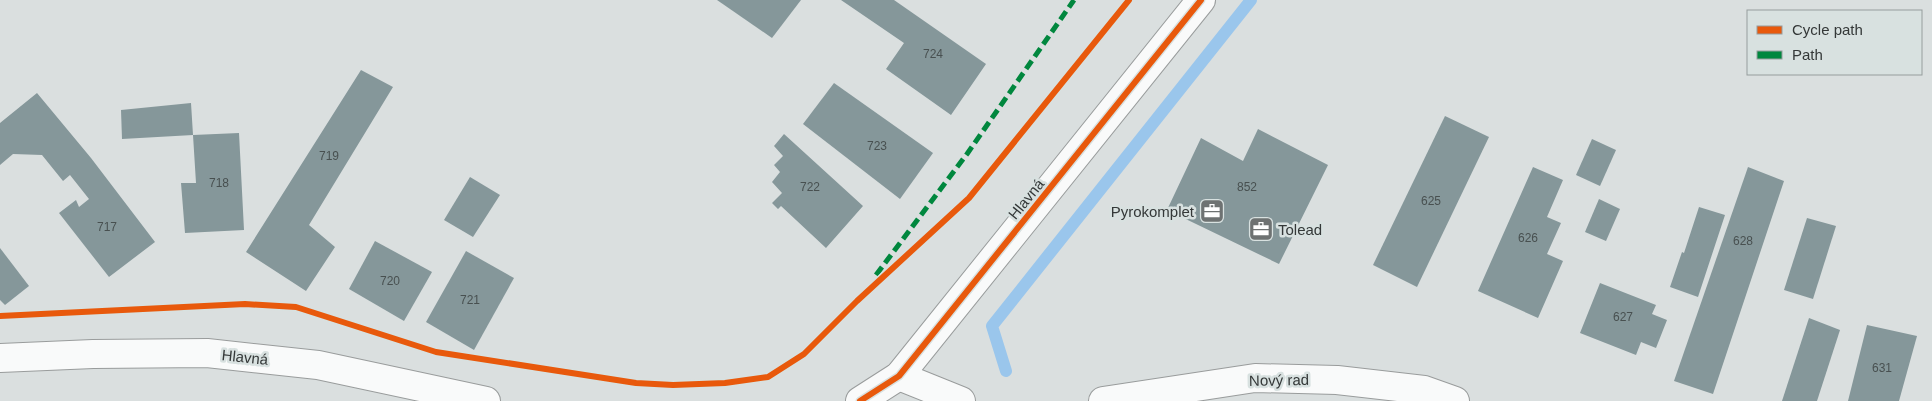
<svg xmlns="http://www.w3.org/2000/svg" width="1932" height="401" font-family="Helvetica,sans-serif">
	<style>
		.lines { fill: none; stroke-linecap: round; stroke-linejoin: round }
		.stream { stroke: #9ac6ec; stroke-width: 12 }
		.building { fill: #85979a }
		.minor-casing { stroke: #999c9c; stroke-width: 30 }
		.tertiary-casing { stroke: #999c9c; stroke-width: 30 }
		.minor { stroke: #f9fafa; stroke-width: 28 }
		.tertiary { stroke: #f9fafa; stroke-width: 28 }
		.quiet { stroke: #00873e; stroke-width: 5; stroke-dasharray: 10 5; stroke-linecap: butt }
		.cycleway-casing { stroke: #d8e1e0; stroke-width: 9 }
		.cycleway { stroke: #e8590c; stroke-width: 6 }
		.labels { text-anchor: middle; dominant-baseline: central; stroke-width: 5; stroke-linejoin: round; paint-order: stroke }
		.number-label { font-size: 12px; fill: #485050 }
		.street-label { font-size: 15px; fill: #343838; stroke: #d8e1e0 }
		.poi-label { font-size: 15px; fill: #343838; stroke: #d8e1e0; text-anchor: end }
	</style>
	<rect width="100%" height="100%" fill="#dadfdf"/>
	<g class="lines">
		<polyline class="stream" points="1006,371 992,326 1251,0"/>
	</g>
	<g class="building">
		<polygon points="717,0 801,0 772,38"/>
		<polygon points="841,0 894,0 986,64 951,115 886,69 904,43"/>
		<polygon points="361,70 393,87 309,225 335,247 306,291 246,252"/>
		<polygon points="834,83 933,153 900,199 803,124"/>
		<polygon points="37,93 91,158 155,242 109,277 59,213 76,200 79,207 89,199 70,175 63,181 42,155 13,154 0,165 0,123"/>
		<polygon points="191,103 193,135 122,139 121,110"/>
		<polygon points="1445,116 1489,137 1417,287 1373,265"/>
		<polygon points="1258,129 1328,165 1279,264 1167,210 1201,138 1243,161"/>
		<polygon points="239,133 244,230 185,233 181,183 196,183 193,135"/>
		<polygon points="784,134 863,206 826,248 781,206 778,209 772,203 782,193 772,182 780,172 774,165 783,156 774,146"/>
		<polygon points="1592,139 1616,150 1600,186 1576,175"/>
		<polygon points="1533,167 1563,180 1547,217 1561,223 1547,254 1563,261 1538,318 1478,291"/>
		<polygon points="1748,167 1784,181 1713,394 1674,381"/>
		<polygon points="470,177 500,195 473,237 444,220"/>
		<polygon points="1599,199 1620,209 1606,241 1585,232"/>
		<polygon points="1699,207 1725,215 1698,297 1670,287 1682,252 1684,253"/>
		<polygon points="1807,218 1836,226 1813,299 1784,290"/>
		<polygon points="375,241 432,272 404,321 349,289"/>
		<polygon points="0,248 29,286 5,305 0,300"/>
		<polygon points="466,251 514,278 474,350 426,322"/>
		<polygon points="1600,283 1656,305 1652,314 1667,320 1656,348 1641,342 1636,355 1580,333"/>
		<polygon points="1809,318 1840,330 1817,401 1782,401"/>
		<polygon points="1867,325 1917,336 1899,401 1848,401"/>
	</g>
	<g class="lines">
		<defs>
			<g id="minor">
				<polyline points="899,376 961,401"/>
				<polyline points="1103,401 1255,378 1337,380 1424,390 1455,401"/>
			</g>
			<g id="tertiary">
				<polyline points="0,358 93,354 207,353 318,365 486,401"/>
				<polyline points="860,401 899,376 1201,0"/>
			</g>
		</defs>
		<use href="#minor" class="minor-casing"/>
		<use href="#tertiary" class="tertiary-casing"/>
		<use href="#minor" class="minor"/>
		<use href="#tertiary" class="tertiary"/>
		<polyline class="quiet" points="876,275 967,154 1074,0"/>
		<defs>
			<g id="cycleway">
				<polyline points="0,316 245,304 296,307 436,352 636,383 673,385 725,383 768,377 804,354 857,301 969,198 1129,0"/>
				<polyline points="860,401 899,376 1201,0"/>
			</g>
		</defs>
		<use href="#cycleway" class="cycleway-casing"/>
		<use href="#cycleway" class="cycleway"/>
	</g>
	<defs>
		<symbol id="office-square" viewBox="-11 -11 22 22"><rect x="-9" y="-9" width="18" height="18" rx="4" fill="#6e7272" stroke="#d8e1e0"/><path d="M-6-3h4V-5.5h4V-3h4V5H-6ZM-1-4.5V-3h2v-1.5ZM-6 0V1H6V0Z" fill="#fff"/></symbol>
	</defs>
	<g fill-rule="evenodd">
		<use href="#office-square" x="1198" y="197" width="28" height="28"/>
		<use href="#office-square" x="1247" y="215" width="28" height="28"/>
	</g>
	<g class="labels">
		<g class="number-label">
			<text x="933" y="54">724</text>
			<text x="877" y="146">723</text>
			<text x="329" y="156">719</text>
			<text x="219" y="183">718</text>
			<text x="810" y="187">722</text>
			<text x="1247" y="187">852</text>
			<text x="1431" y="201">625</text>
			<text x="107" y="227">717</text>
			<text x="1528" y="238">626</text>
			<text x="1743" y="241">628</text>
			<text x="390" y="281">720</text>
			<text x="470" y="300">721</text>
			<text x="1623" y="317">627</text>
			<text x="1882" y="368">631</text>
		</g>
		<g class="street-label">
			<text transform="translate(1026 199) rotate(-51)">Hlavná</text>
			<text transform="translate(245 357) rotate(6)">Hlavná</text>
			<text transform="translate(1279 380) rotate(-1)">Nový rad</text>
		</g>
		<g class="poi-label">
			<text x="1194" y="211">Pyrokomplet</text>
			<text x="1278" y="229" text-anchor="start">Tolead</text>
		</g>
	</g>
	<rect x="1747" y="10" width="175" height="65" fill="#d8e1e0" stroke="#969d9d"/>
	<rect x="1757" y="26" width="25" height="8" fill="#e8590c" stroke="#969d9d"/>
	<text x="1792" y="35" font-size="15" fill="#343838">Cycle path</text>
	<rect x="1757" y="51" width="25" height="8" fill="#00873e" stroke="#969d9d"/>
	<text x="1792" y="60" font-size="15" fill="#343838">Path</text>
</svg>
